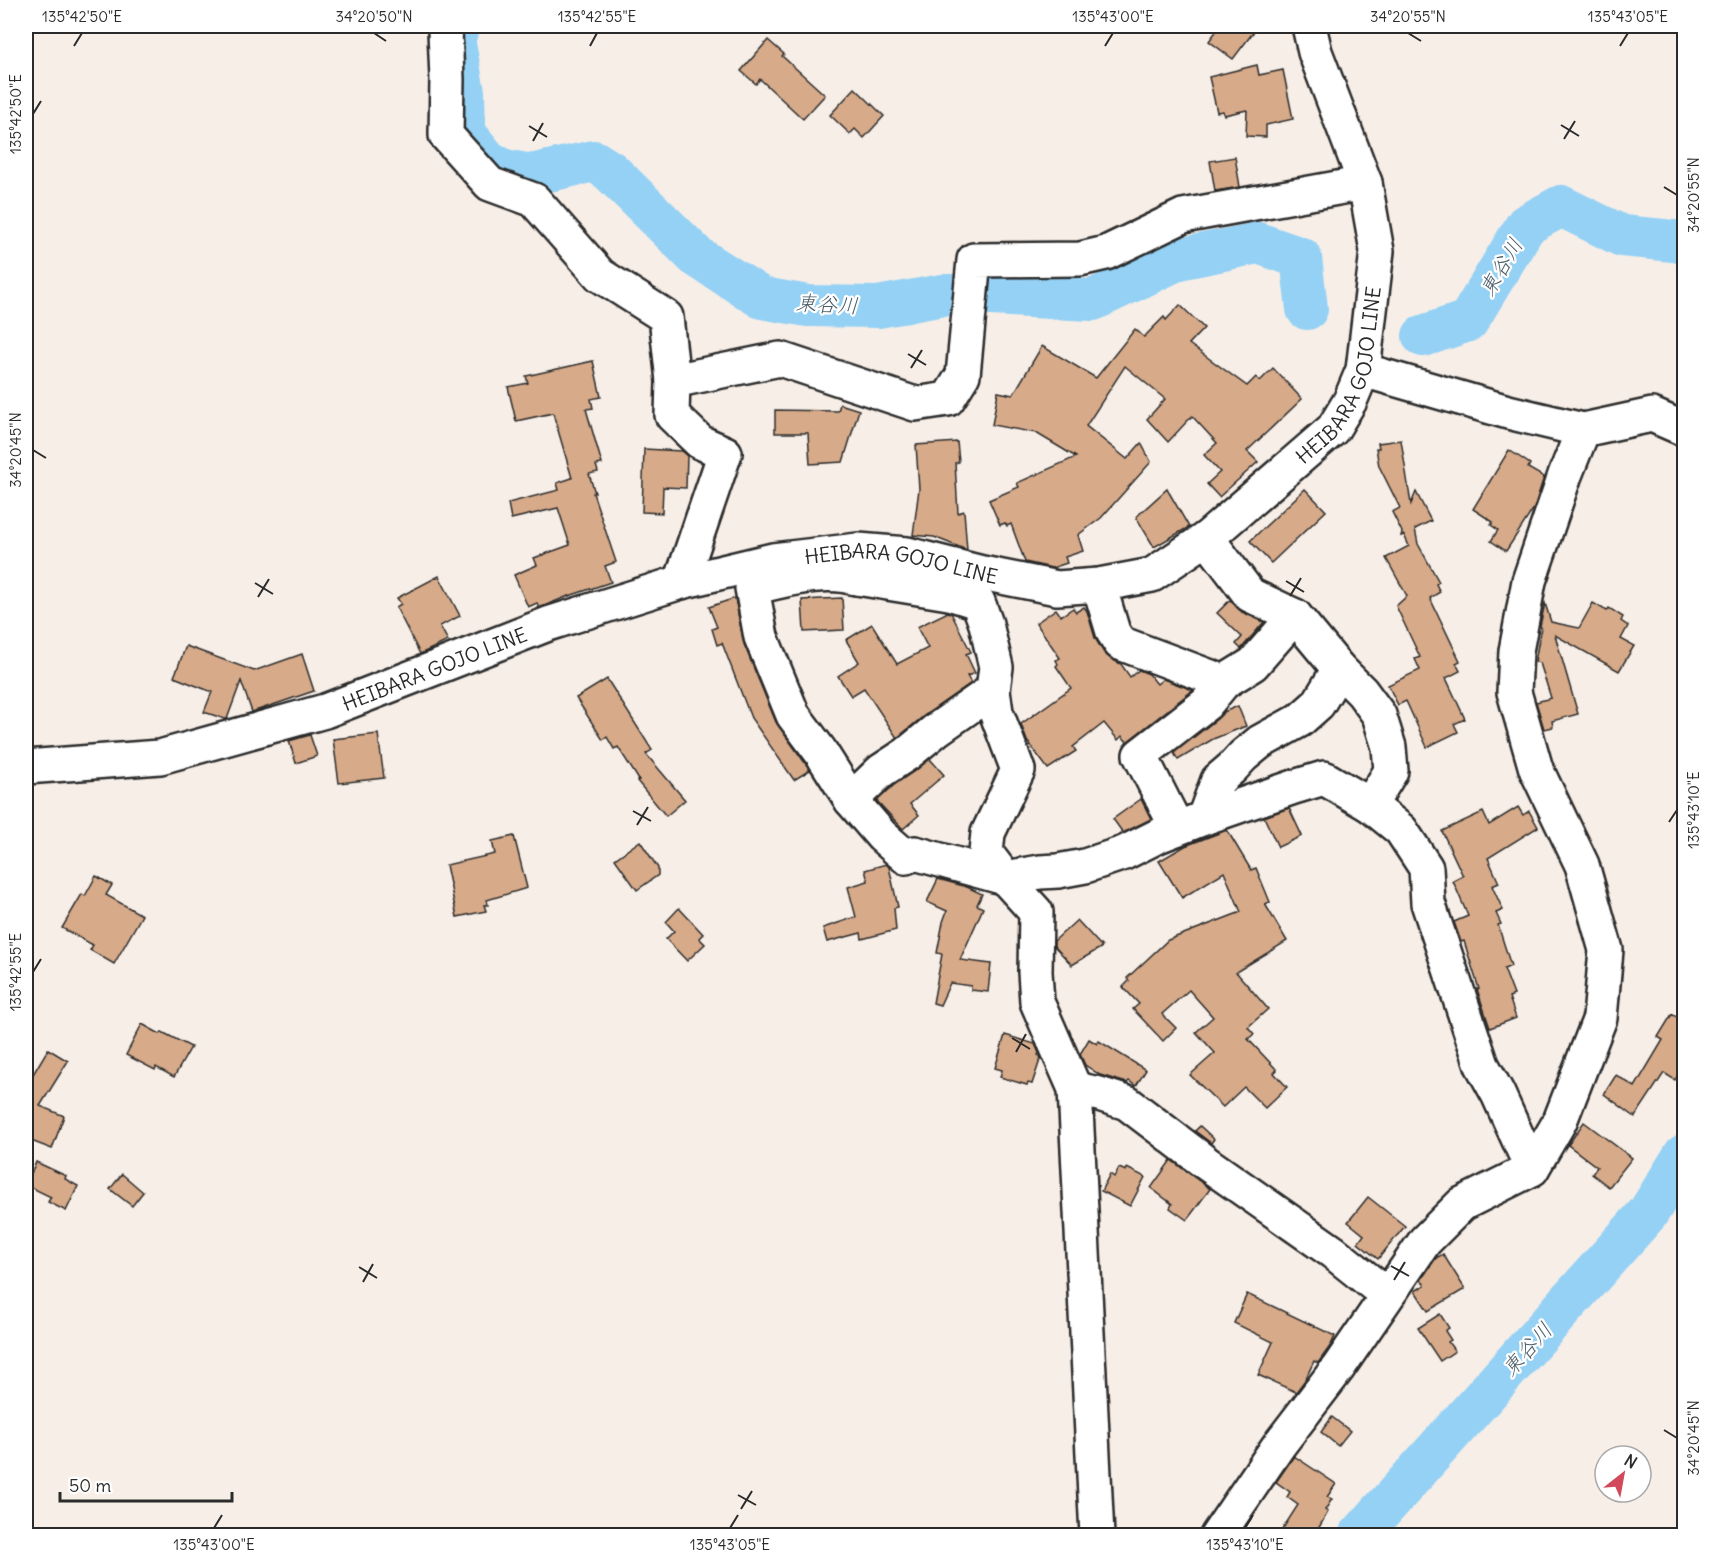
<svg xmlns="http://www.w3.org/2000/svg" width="1710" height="1561" font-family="Delius,'Klee One',sans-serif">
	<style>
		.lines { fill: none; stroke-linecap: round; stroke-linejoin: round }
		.river { stroke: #94d1f5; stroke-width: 42 }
		.building { fill: #d7aa89; stroke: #2b2b2b; stroke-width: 1.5 }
		.minor-casing { stroke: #2b2b2b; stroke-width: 38 }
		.major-casing { stroke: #2b2b2b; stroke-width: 38 }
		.minor { stroke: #fff; stroke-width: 33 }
		.major { stroke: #fff; stroke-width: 33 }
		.ticks { fill: none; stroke: #2b2b2b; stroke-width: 2 }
		.labels { text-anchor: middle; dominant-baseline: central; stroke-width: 4.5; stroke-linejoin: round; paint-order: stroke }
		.street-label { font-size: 20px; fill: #2b2b2b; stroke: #fff }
		.water-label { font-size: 21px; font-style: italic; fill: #4a5d68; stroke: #fff }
		.neatline { fill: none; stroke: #2b2b2b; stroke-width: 2 }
		.ticks-label { font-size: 15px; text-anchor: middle; fill: #2b2b2b }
	</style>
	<rect width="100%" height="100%" fill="#f7eee7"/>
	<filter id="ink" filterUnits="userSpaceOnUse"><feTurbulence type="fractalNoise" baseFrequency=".0167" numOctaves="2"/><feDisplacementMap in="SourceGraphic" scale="12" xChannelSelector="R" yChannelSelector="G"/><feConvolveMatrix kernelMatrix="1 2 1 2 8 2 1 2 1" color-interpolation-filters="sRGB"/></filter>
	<g filter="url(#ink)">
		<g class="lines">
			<g class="river">
				<polyline points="457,32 454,39 464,92 465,133 487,160 504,170 531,175 594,161 610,171 696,256 762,298 808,306 878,307 943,295 991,295 1093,300 1179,259 1258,243 1301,258 1307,309"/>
				<polyline points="1423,336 1468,321 1526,225 1561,206 1622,236 1684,242"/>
				<polyline points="1359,1536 1648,1213 1684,1155"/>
			</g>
		</g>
		<g class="building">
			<polygon points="1220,26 1258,26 1233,59 1209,41"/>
			<polygon points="768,40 784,54 782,56 825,95 803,119 760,79 756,84 741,71"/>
			<polygon points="1257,65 1259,75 1283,70 1293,119 1266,125 1266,137 1246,136 1247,110 1224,115 1223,111 1217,112 1209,77"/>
			<polygon points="855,88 884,116 864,138 855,129 850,134 830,115"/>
			<polygon points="1235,157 1240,187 1215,191 1210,161"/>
			<polygon points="1180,305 1204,328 1189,344 1247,386 1256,377 1260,381 1273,368 1302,399 1247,451 1258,462 1219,497 1207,484 1220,472 1204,455 1217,443 1192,416 1168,442 1147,419 1165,399 1125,366 1086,426 1127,459 1141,443 1151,462 1101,518 1078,535 1083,551 1065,557 1067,563 1052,568 1025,562 1011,524 1007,526 1005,523 1000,525 989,500 1019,487 1017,483 1076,457 1036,433 992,425 998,392 1013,395 1042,346 1096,378 1135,329 1144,337 1164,317 1166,320"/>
			<polygon points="593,361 601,397 591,399 593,408 586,409 602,464 596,465 598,472 589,474 595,493 593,493 616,562 605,566 611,582 566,597 539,608 537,603 528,607 514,575 537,565 534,558 570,545 558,508 511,519 508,503 559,490 557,483 572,478 553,413 516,421 508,387 528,383 526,376"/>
			<polygon points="840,404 859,410 843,462 810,464 808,433 775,433 775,410 838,411"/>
			<polygon points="1401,440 1411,504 1416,492 1431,521 1415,529 1418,544 1439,582 1436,584 1440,592 1430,598 1460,661 1456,663 1460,671 1446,678 1465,719 1454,724 1458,732 1427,747 1406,701 1398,705 1388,685 1420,670 1415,659 1420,657 1396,606 1407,596 1386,558 1409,546 1404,535 1401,536 1402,532 1392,512 1400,508 1379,466 1376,448 1379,448 1378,443"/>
			<polygon points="957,442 959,462 955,463 958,513 964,511 967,550 934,537 913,535 919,489 916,445"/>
			<polygon points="644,449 682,451 687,455 686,488 663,487 662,513 642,512"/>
			<polygon points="1509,450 1530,464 1528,468 1544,477 1534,508 1506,551 1491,541 1498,530 1491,525 1493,522 1473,509"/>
			<polygon points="1167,489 1189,527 1154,547 1136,517"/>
			<polygon points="1305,489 1326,511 1271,563 1250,541"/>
			<polygon points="439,576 460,616 440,626 448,641 420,654 396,607 401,604 397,598"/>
			<polygon points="735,598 744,644 776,722 810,770 794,780 751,718 722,643 717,645 712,629 717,627 709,607"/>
			<polygon points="842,598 844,630 804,632 802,600"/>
			<polygon points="1230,600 1242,612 1264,622 1241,649 1236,644 1242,637 1217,613"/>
			<polygon points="1545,603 1551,622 1579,628 1593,603 1607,611 1609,608 1623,617 1621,621 1628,626 1621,639 1634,646 1619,671 1555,635 1578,714 1552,721 1553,727 1544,729 1536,702 1551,698 1540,663 1535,662 1541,627 1540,626"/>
			<polygon points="1084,607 1087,611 1095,638 1104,653 1113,660 1121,664 1130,677 1139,670 1149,674 1157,684 1163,679 1193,690 1127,742 1122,736 1118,740 1104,723 1073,747 1076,751 1048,769 1027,741 1021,724 1071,688 1056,666 1058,664 1056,660 1060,658 1036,623 1056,609 1061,616 1073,608 1076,612"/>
			<polygon points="948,612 951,613 971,652 966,654 975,673 967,676 971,683 925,715 897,738 864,688 851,696 838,676 859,662 846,640 872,624 897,664 928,648 917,627"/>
			<polygon points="186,646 254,671 302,654 314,691 252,712 241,681 227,719 225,719 204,712 212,692 174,677"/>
			<polygon points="607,679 652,750 646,754 685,800 666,816 637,781 639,780 618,747 614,749 607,737 603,740 576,698"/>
			<polygon points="1238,706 1246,726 1213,739 1178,760 1174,753 1217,719 1224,712"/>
			<polygon points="378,734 384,778 339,783 333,739"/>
			<polygon points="310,735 317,756 296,763 289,741"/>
			<polygon points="930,759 944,775 910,804 919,815 903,829 877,801 893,786"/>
			<polygon points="1141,799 1151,819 1123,833 1113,819"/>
			<polygon points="1518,807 1523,815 1529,811 1538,827 1488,858 1499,883 1492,886 1503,910 1496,913 1501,924 1498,925 1511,966 1504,969 1514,995 1509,997 1516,1018 1490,1028 1477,989 1479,989 1464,941 1461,942 1454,922 1468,916 1453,881 1463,876 1442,831 1483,812 1489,825"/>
			<polygon points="1289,808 1302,836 1278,847 1264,817"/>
			<polygon points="1227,830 1251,870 1256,868 1270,902 1265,904 1287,941 1236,972 1268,1009 1248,1027 1254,1034 1248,1039 1277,1070 1274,1073 1287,1087 1265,1108 1244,1087 1223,1107 1190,1075 1215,1053 1196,1032 1213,1017 1189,990 1162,1014 1176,1028 1163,1041 1133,1009 1139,1004 1123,987 1129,981 1127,978 1168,940 1241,912 1224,872 1182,898 1159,861 1185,846"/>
			<polygon points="514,836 527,888 487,900 488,905 484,905 486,911 457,917 446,865 495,854 492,841"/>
			<polygon points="640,841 658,868 658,875 637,890 615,859"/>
			<polygon points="886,864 889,867 898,907 894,908 896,930 862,939 861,933 827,942 823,928 856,917 848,887 868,881 865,870"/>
			<polygon points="96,876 112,885 106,895 142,915 114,964 90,950 93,945 62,928 82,894 85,896"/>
			<polygon points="938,879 967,887 982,894 977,905 983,908 960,960 991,964 988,992 971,990 971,986 950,983 940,1005 933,1003 942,954 937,953 943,922 947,911 927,902"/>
			<polygon points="679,908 703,934 699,938 705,944 687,961 666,939 674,931 666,922"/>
			<polygon points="1077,920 1102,947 1072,965 1054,946 1054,941"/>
			<polygon points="1672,1014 1684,1022 1684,1064 1675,1080 1664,1073 1635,1117 1604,1094 1616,1075 1635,1087 1663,1040 1658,1037"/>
			<polygon points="142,1024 160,1034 162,1032 191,1047 174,1077 156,1067 155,1070 126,1055"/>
			<polygon points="1005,1035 1035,1044 1039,1053 1038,1055 1041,1057 1032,1084 1028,1083 1027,1085 1000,1077 1002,1070 995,1068"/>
			<polygon points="1089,1039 1097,1044 1099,1041 1146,1070 1136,1086 1129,1081 1127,1083 1100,1075 1085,1065 1080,1054"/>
			<polygon points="48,1049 68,1061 40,1106 64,1116 52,1149 26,1139 26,1086"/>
			<polygon points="1584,1122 1632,1158 1609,1187 1592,1174 1597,1167 1568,1145"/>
			<polygon points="1200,1126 1214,1139 1211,1143 1195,1131"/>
			<polygon points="1171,1160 1210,1189 1187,1220 1170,1208 1172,1204 1151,1188"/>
			<polygon points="36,1162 66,1176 65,1179 78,1186 66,1211 48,1202 51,1197 26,1185"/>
			<polygon points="1119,1168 1126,1171 1127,1168 1145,1177 1130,1206 1101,1191 1110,1174 1114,1177"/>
			<polygon points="122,1174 143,1192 132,1206 110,1189"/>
			<polygon points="1368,1197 1405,1226 1378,1259 1358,1243 1364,1235 1348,1222"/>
			<polygon points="1443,1254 1465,1289 1428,1311 1415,1291 1425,1285 1421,1280 1436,1258"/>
			<polygon points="1247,1294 1335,1336 1331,1345 1318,1363 1314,1361 1305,1380 1296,1392 1258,1375 1273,1342 1234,1323"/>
			<polygon points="1440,1314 1449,1328 1445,1331 1451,1340 1448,1342 1455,1351 1440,1361 1418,1328"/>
			<polygon points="1332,1417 1350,1431 1338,1446 1321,1432"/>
			<polygon points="1294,1456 1336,1484 1327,1497 1332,1499 1325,1510 1328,1512 1314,1536 1278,1536 1298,1505 1287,1497 1290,1492 1276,1482"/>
		</g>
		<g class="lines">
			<defs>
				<g id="minor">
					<polyline points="447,26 445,31 447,79 446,135 490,184 534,200 600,275 666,317 673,381 672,415 700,442 725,453 681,582"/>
					<polyline points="1363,370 1508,412 1583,430 1652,415 1684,429"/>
					<polyline points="673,381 780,359 915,404 948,399 963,375 974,260 1080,259 1106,253 1183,216 1365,183"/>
					<polyline points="1207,538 1250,595 1295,616 1339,669 1362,692 1379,715 1389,747 1391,771 1370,805"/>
					<polyline points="858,558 857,578 949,593 978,602 986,624 996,667 993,690 996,712 1018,770 988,833 986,853 1005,878 1036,912 1035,972 1037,1002 1075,1089 1097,1536"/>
					<path d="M857,578C850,577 844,575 838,575C814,572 775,582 752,588L761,637L793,715L820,751L851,800L882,836L906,857L915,853L1005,878L1040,872L1058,871L1085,866L1124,853L1158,836L1204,818L1294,787L1324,778L1370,805L1401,830L1426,868L1428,903L1482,1065L1498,1094L1532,1169"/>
					<polyline points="1099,585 1113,632 1120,643 1224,682 1253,664 1295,616"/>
					<polyline points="851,800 881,771 907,754 936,730 993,690"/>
					<polyline points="1204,818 1218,780 1232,768 1243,756 1260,742 1300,720 1318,704 1339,669"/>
					<polyline points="1177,828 1140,755 1206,704 1224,682"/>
					<polyline points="1075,1089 1099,1094 1127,1103 1206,1163 1333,1252 1387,1295"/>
					<polyline points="1217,1536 1279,1445 1338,1368 1425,1241 1462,1204 1532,1169 1560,1121 1600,1018 1606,950 1582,865 1536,769 1514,692 1516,651 1529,581 1565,475 1583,430"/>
				</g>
				<g id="major">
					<path id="s1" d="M26,767L160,757L325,711L548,624L681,582L773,560L858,550L907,554L982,573L1057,588L1099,585L1152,575L1207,538L1333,429L1350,401L1363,370L1377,251L1365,183L1315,52L1309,26"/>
				</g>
			</defs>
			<use href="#minor" class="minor-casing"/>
			<use href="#major" class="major-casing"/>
			<use href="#minor" class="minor"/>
			<use href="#major" class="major"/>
		</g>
	</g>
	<path class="ticks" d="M374,33L386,41M1408,33L1421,41M74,46L82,33M590,46L597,33M1105,46L1113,33M1620,46L1628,33M33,114L41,101M1561,125L1579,136M529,126L547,137M1564,139L1575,121M533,141L543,123M1664,187L1677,195M908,354L926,365M911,368L922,350M33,450L46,458M1286,581L1304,592M255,583L273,594M1290,596L1301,578M258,597L269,579M633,811L651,821M1669,822L1677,810M637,825L648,807M33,972L41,959M1012,1038L1030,1049M1016,1052L1026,1034M1391,1266L1409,1276M359,1267L377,1278M1394,1280L1405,1262M363,1282L373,1264M1664,1430L1677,1438M738,1495L756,1505M741,1509L752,1491M214,1528L222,1515M730,1528L738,1515M1245,1528L1253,1515"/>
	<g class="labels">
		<g class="street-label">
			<text stroke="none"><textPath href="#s1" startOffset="1449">HEIBARA GOJO LINE</textPath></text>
			<text stroke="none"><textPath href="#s1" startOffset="909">HEIBARA GOJO LINE</textPath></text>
			<text stroke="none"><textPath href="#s1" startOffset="423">HEIBARA GOJO LINE</textPath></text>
		</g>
		<g class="water-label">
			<text transform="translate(1501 267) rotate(-59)">東谷川</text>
			<text transform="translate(827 304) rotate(3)">東谷川</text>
			<text transform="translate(1527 1349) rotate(-48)">東谷川</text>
		</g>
	</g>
	<rect width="1710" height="1561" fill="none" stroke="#fff" stroke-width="66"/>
	<g transform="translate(1623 1474) rotate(31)"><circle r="28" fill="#ffffff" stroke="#aaaaaa" stroke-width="1.5"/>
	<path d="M0-4.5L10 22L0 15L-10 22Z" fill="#d1495b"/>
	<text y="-9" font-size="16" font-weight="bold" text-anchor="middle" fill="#2b2b2b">N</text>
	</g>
	<path d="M60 1492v9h172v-9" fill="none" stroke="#2b2b2b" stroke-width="3"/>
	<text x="69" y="1492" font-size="18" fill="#2b2b2b" stroke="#ffffff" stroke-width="4.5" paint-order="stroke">50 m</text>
	<rect x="33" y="33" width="1644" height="1495" class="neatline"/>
	<g class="ticks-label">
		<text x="82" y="22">135°42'50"E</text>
		<text x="374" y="22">34°20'50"N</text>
		<text x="597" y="22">135°42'55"E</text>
		<text x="1113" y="22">135°43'00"E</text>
		<text x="1408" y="22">34°20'55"N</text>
		<text x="1628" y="22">135°43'05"E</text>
		<text transform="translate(16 114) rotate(-90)" y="5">135°42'50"E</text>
		<text transform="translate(1694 195) rotate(-90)" y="5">34°20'55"N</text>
		<text transform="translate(16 450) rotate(-90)" y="5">34°20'45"N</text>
		<text transform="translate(1694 810) rotate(-90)" y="5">135°43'10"E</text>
		<text transform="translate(16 972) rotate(-90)" y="5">135°42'55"E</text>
		<text transform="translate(1694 1438) rotate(-90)" y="5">34°20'45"N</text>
		<text x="214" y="1550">135°43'00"E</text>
		<text x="730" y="1550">135°43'05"E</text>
		<text x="1245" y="1550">135°43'10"E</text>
	</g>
</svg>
